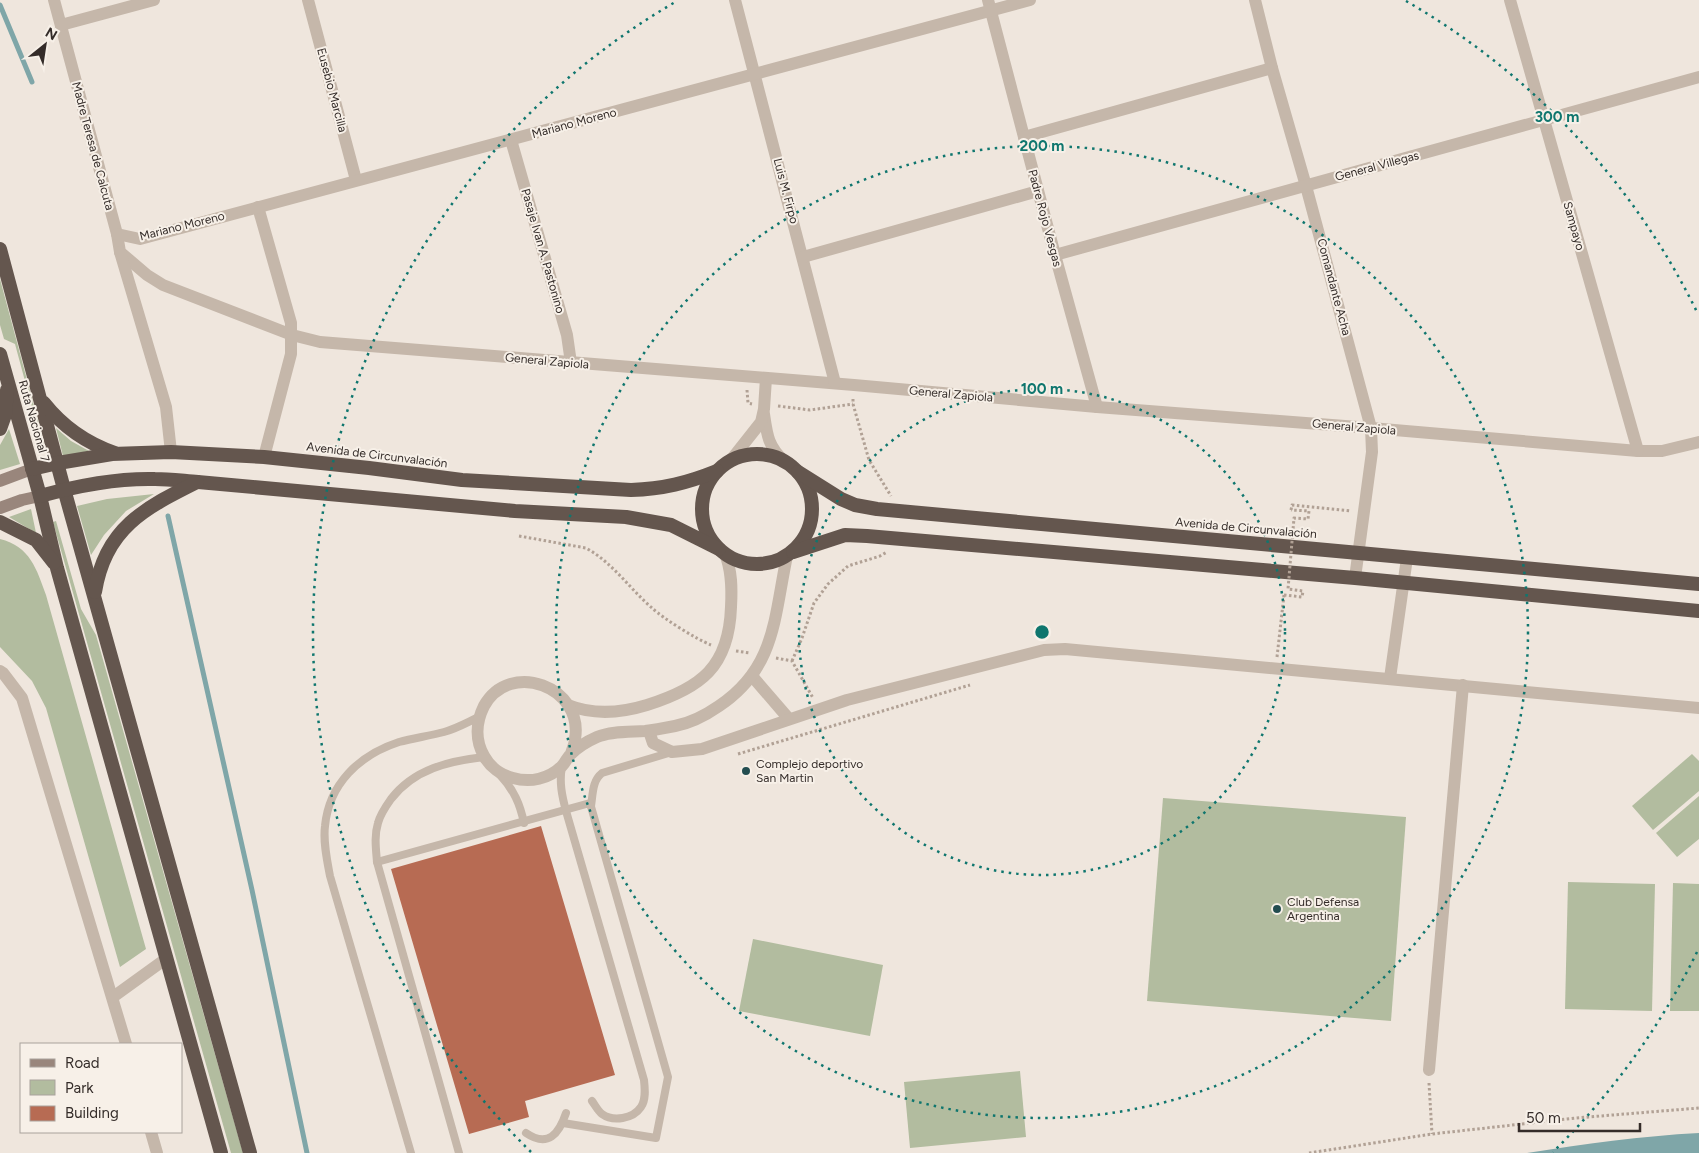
<svg xmlns="http://www.w3.org/2000/svg" width="1699" height="1153" font-family="Figtree,sans-serif">
	<style>
		.green { fill: #b2bc9f }
		.water { fill: #7fa6a8 }
		.lines { fill: none; stroke-linecap: round; stroke-linejoin: round }
		.stream { stroke: #7fa6a8; stroke-width: 5 }
		.building { fill: #b76b53 }
		.path { stroke: #b1a195; stroke-width: 3; stroke-dasharray: 2.5 2.5; stroke-linecap: butt }
		.service { stroke: #c5b7aa; stroke-width: 8 }
		.minor { stroke: #c5b7aa; stroke-width: 12 }
		.secondary { stroke: #99867c; stroke-width: 12 }
		.trunk { stroke: #64564e; stroke-width: 14 }
		.path-bridge { stroke: #b1a195; stroke-width: 3; stroke-dasharray: 2.5 2.5; stroke-linecap: butt }
		.ring { fill: none; stroke: #0f766e; stroke-width: 2.5; stroke-dasharray: 2.5 5 }
		.poi-dot { fill: #234d50; stroke: #f7f0e8; stroke-width: 2 }
		.labels { text-anchor: middle; dominant-baseline: central; stroke-width: 4; stroke-linejoin: round; paint-order: stroke }
		.street-label { font-size: 12px; fill: #342c29; stroke: #f7f0e8 }
		.poi-label { font-size: 12px; fill: #342c29; stroke: #f7f0e8; text-anchor: start }
		.centre { fill: #0f766e; stroke: #f7f0e8; stroke-width: 2.5 }
		.ring-label { font-size: 15px; text-anchor: middle; font-weight: bold; fill: #0f766e; stroke: #f7f0e8; stroke-width: 4; stroke-linejoin: round; paint-order: stroke }
	</style>
	<rect width="100%" height="100%" fill="#efe6dd"/>
	<g class="green">
		<polygon points="0,279 45,447 43,448 15,344 4,339 0,325"/>
		<polygon points="56,428 71,441 89,451 63,456"/>
		<polygon points="9,429 20,464 0,470 0,445"/>
		<polygon points="154,494 126,511 104,535 91,555 77,506 107,499"/>
		<polygon points="31,509 36,533 9,517"/>
		<polygon points="56,521 81,609 96,635 243,1153 231,1153 53,522"/>
		<path d="M0,539C30,546 37,570 46,595L146,949L120,967L46,708L32,681L0,647Z"/>
		<polygon points="1692,754 1699,761 1699,791 1653,830 1632,806"/>
		<polygon points="1699,796 1699,839 1677,857 1656,833"/>
		<polygon points="1163,798 1406,817 1391,1021 1147,1001"/>
		<polygon points="1568,882 1655,884 1652,1011 1565,1009"/>
		<polygon points="1673,883 1699,884 1699,1011 1670,1011"/>
		<polygon points="753,939 883,965 870,1036 739,1011"/>
		<polygon points="1020,1071 1026,1137 910,1148 904,1082"/>
	</g>
	<path class="water" d="M1699,1133V1153H1527C1584,1144 1641,1136 1699,1133Z"/>
	<g class="lines">
		<g class="stream">
			<polyline points="0,5 32,82"/>
			<polyline points="168,516 252,890 307,1153"/>
		</g>
	</g>
	<polygon class="building" points="541,826 615,1075 525,1101 529,1117 469,1134 391,869"/>
	<g class="lines">
		<g class="path">
			<polyline points="747,390 748,403 752,404"/>
			<polyline points="853,399 853,404 869,460 891,496"/>
			<polyline points="778,406 810,410 853,404"/>
			<polyline points="1291,510 1292,505 1351,511"/>
			<path d="M519,536L586,548C613,563 629,588 652,608C664,619 696,639 711,645"/>
			<polyline points="736,651 750,653"/>
			<polyline points="1277,657 1284,595"/>
			<polyline points="776,658 792,661 813,698"/>
			<polyline points="792,661 802,638 814,603 828,584 848,566 880,556 887,552"/>
			<polyline points="738,754 970,685"/>
			<polyline points="1429,1083 1432,1134"/>
			<polyline points="1309,1153 1432,1134 1576,1118 1699,1108"/>
		</g>
		<g class="service">
			<path d="M562,767C559,782 562,796 566,811L644,1080C645,1089 646,1100 641,1107C633,1119 613,1122 602,1114C598,1111 595,1105 592,1101"/>
			<path d="M500,775C514,790 520,804 524,823"/>
			<path d="M591,806C593,794 592,781 602,773L672,752"/>
			<polyline points="377,862 590,803 668,1077 656,1138 563,1123"/>
			<path d="M526,1133C548,1148 559,1134 566,1113"/>
			<path d="M411,1153L330,876C327,860 323,842 325,826C329,784 359,755 399,742C414,738 429,736 444,732C456,729 468,722 479,717"/>
			<path d="M459,1153L377,862C376,849 374,836 378,823C380,815 386,806 391,799C414,769 449,761 484,757"/>
		</g>
		<g class="minor">
			<polyline points="54,0 117,234 120,252 147,275 163,285 292,335 320,342 854,385 1097,407 1371,428 1638,451 1662,451 1699,442"/>
			<polyline points="308,0 356,180"/>
			<polyline points="735,0 835,383"/>
			<polyline points="988,0 1055,255 1097,407"/>
			<polyline points="1255,0 1272,68 1306,186 1371,428 1372,452 1355,578"/>
			<polyline points="1510,0 1638,451"/>
			<polyline points="61,25 154,0"/>
			<polyline points="1024,137 1272,68"/>
			<polyline points="511,140 567,335 571,363"/>
			<polyline points="258,207 291,323 291,354 264,457"/>
			<polyline points="117,234 140,239 1030,0"/>
			<polyline points="120,252 166,407 171,452"/>
			<polyline points="1055,255 1699,77"/>
			<polyline points="803,257 1038,191"/>
			<path d="M764,414C767,435 768,446 784,461"/>
			<polyline points="731,460 761,422 764,409 766,378"/>
			<polyline points="0,671 3,673 22,698 126,1044"/>
			<polyline points="752,676 789,719"/>
			<polyline points="1390,678 1407,558"/>
			<path d="M568,705C593,715 621,713 647,705C701,688 729,667 731,607C732,589 732,571 725,554"/>
			<polyline points="649,731 653,743 672,752 702,749 847,700 1044,650 1065,649 1699,708"/>
			<path d="M571,754C572,749 575,744 575,739C584,687 510,659 484,706C476,722 475,740 484,756C490,767 501,775 513,778C530,783 549,779 562,766C566,762 567,757 571,754C578,747 588,741 597,737C611,731 629,732 645,731C655,730 665,728 675,726C691,723 706,715 719,706C776,668 774,617 787,556"/>
			<polyline points="113,997 167,958"/>
			<polyline points="1429,1070 1463,685"/>
			<polyline points="151,1132 157,1153"/>
		</g>
		<g class="secondary">
			<polyline points="0,481 32,469"/>
			<polyline points="0,508 22,500 40,496"/>
		</g>
		<g class="trunk">
			<polyline points="0,249 64,489 250,1153"/>
			<polyline points="0,354 40,496 57,568 221,1153"/>
			<path d="M44,403C63,427 86,443 115,453"/>
			<polyline points="0,429 5,415 7,390"/>
			<circle cx="757" cy="509" r="55"/>
			<path d="M32,469L58,463L112,454L171,452L264,457L369,468L462,480L631,490C663,489 687,483 717,471"/>
			<polyline points="798,472 841,499 855,505 877,509 1699,584"/>
			<path d="M40,496C76,486 117,478 155,479C169,479 184,481 198,482L515,511L626,517L671,525L719,549"/>
			<polyline points="0,522 36,540 54,563"/>
			<polyline points="793,552 845,535 867,536 1355,578 1699,611"/>
			<path d="M95,592C105,528 145,508 197,482"/>
		</g>
		<polyline class="path-bridge" points="1284,595 1302,597 1303,591 1288,589 1294,518 1308,519 1309,511 1291,510"/>
	</g>
	<g class="ring">
		<circle cx="1042" cy="632" r="243"/>
		<circle cx="1042" cy="632" r="486"/>
		<path d="M1697 952A729 729 0 0 1 1553 1152M531 1152A729 729 0 0 1 677 1M1406 1A729 729 0 0 1 1697 312"/>
	</g>
	<g class="poi-dot">
		<circle cx="746" cy="771" r="5"/>
		<circle cx="1277" cy="909" r="5"/>
	</g>
	<g class="labels">
		<g class="street-label">
			<text transform="translate(332 90) rotate(75)">Eusebio Marcilla</text>
			<text transform="translate(574 123) rotate(-15)">Mariano Moreno</text>
			<text transform="translate(93 146) rotate(75)">Madre Teresa de Calcuta</text>
			<text transform="translate(1377 166) rotate(-15)">General Villegas</text>
			<text transform="translate(786 191) rotate(75)">Luis M. Firpo</text>
			<text transform="translate(1045 218) rotate(75)">Padre Rojo Vesgas</text>
			<text transform="translate(182 226) rotate(-14)">Mariano Moreno</text>
			<text transform="translate(1574 226) rotate(74)">Sampayo</text>
			<text transform="translate(543 251) rotate(74)">Pasaje Ivan A. Pastonino</text>
			<text transform="translate(1334 287) rotate(75)">Comandante Acha</text>
			<text transform="translate(547 361) rotate(5)">General Zapiola</text>
			<text transform="translate(951 394) rotate(5)">General Zapiola</text>
			<text transform="translate(34 421) rotate(74)">Ruta Nacional 7</text>
			<text transform="translate(1354 427) rotate(5)">General Zapiola</text>
			<text transform="translate(377 455) rotate(7)">Avenida de Circunvalación</text>
			<text transform="translate(1246 528) rotate(5)">Avenida de Circunvalación</text>
		</g>
		<g class="poi-label">
			<text x="756" y="764">Complejo deportivo<tspan x="756" dy="14">San Martin</tspan></text>
			<text x="1287" y="902">Club Defensa<tspan x="1287" dy="14">Argentina</tspan></text>
		</g>
	</g>
	<circle cx="1042" cy="632" r="8" class="centre"/>
	<g class="ring-label">
		<text x="1557" y="122">300 m</text>
		<text x="1042" y="151">200 m</text>
		<text x="1042" y="394">100 m</text>
	</g>
	<rect x="20" y="1043" width="162" height="90" fill="#f7f0e8" stroke="#a9a29c"/>
	<rect x="30" y="1059" width="25" height="8" fill="#99867c" stroke="#a9a29c"/>
	<text x="65" y="1068" font-size="15" fill="#342c29">Road</text>
	<rect x="30" y="1080" width="25" height="15" fill="#b2bc9f" stroke="#a9a29c"/>
	<text x="65" y="1093" font-size="15" fill="#342c29">Park</text>
	<rect x="30" y="1106" width="25" height="15" fill="#b76b53" stroke="#a9a29c"/>
	<text x="65" y="1118" font-size="15" fill="#342c29">Building</text>
	<g transform="translate(45 45) rotate(30)" stroke="#f7f0e8" stroke-width="4" paint-order="stroke">
	<path d="M0-4L9 19L0 12L-9 19Z" fill="#342c29"/>
	<text y="-8" font-size="14" font-weight="bold" text-anchor="middle" fill="#342c29">N</text>
	</g>
	<path d="M1519 1123v8h121v-8" fill="none" stroke="#342c29" stroke-width="2.5"/>
	<text x="1526" y="1123" font-size="15" fill="#342c29" stroke="#f7f0e8" stroke-width="4" paint-order="stroke">50 m</text>
</svg>
